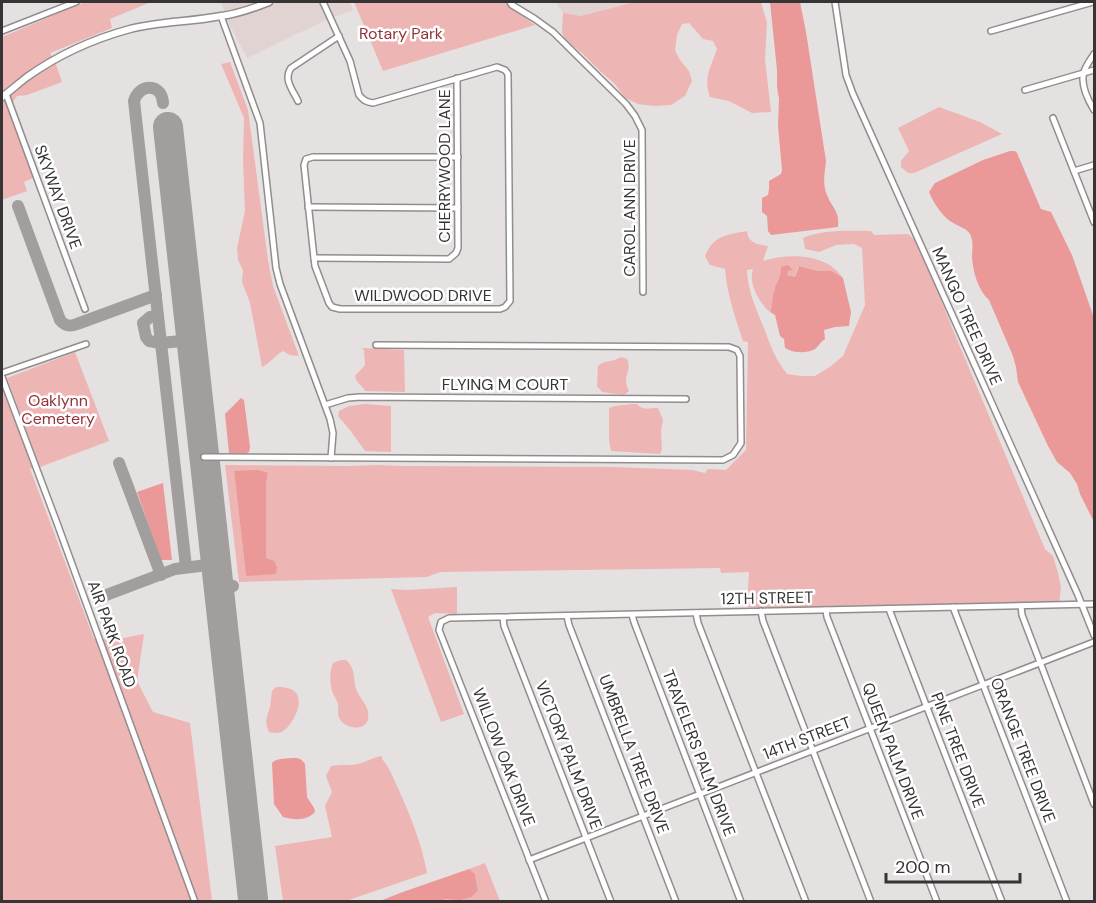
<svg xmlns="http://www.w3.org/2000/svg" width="1096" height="903" font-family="'DM Sans',sans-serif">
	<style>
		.built { fill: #e1d3d2 }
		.green { fill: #edb5b4; fill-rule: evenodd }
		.water { fill: #eb9898 }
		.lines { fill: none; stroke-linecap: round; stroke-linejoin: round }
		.taxiway { stroke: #a29e9e; stroke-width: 12 }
		.runway { stroke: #a29e9e; stroke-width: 30 }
		.minor-casing { stroke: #928d8d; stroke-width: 8 }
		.tertiary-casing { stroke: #928d8d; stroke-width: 9 }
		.minor { stroke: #fff; stroke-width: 5 }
		.tertiary { stroke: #fff; stroke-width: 6 }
		.labels { text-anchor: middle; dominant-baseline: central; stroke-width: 5; stroke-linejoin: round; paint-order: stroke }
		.park-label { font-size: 16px; fill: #923239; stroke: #fff }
		.street-label { font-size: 16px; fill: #363434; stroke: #fff }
	</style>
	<rect width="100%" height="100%" fill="#e6e1e1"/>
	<g class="built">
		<polygon points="221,2 262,2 225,13"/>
		<polygon points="275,2 350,2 353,10 324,21 247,58 226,18 256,10"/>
		<polygon points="556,2 635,2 581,16 563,13"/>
	</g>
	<g class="green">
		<polygon points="85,2 151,2 110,19 112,28 50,53 53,58 2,94 2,37"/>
		<polygon points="354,2 507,2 509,6 535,25 383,71"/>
		<path d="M635,2H761L767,23L765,59L771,112L752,113L729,101L710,97C703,77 711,67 717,49L713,41L703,39L689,23L682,24L677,35L675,50L680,60L689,71L692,81L685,96L671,105L654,106L638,104L625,98L615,84L600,71L582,53L566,41L562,33L563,13L581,16Z"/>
		<polygon points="55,62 62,82 27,95 17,96 9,108 35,177 24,182 27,191 2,200 2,100 27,80"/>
		<path d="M230,62L248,110L268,260L273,286L299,356L290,355L283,351C275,355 271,363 262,367L250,303L242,282L243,270L238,260L237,248L245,211L243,161L244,118L221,64Z"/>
		<polygon points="939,107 980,122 1002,134 914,173 908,173 901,167 901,161 909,151 898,128"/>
		<path d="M747,231C748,244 758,244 768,246L763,261C789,253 826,253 843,278L832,271H818L799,266L797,269L795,277L787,275L788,265L774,289L773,306L770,312C759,303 748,283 753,269L747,270C748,291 754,303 761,321C770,342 772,355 787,374L801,376H815L831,366L843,356L865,305L862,248L854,244L836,245L819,252L805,249L803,238C824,229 849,231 871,231L874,235L908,234L914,239L932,277L953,330L1045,549L1053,556L1058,573L1061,587L1059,606L923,608L747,607L749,572L721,573L720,568L440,572L427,577L239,582L225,465L349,466L379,465L401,466L615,467L692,470L705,473L708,469L726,470L746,450L748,342L743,341C735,317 727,294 725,269L710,265L705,256C714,235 726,235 747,231ZM234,471L268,473L266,484V558L246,576Z"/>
		<path d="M362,348L404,350L405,392L365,391C362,385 356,383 355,376L365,365L364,350Z"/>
		<polygon points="75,352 109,441 40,467 7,378"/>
		<path d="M621,357L627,359C633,372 621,375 629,391L624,395L602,392L597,386L598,366C605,360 613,362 621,357Z"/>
		<polygon points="5,377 5,379 38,466 30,469 94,639 118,639 144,634 137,681 153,712 190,723 212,901 2,901 2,378"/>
		<polygon points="365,404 391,406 391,452 365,451 350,430 338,416 339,411 349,406"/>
		<path d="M633,404H637C643,411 650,408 658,408L663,420L661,431L662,449L660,454L611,451L609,440V408C616,405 625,405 633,404Z"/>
		<polygon points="457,587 457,614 435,613 428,617 464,714 441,722 391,589 407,590"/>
		<path d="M341,660C346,660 346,659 349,663C354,669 354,678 355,685C357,698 371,705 368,719C365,733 342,728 339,717C337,713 339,708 338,704C337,699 333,695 332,691C330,682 329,672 333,663Z"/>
		<path d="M276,687C282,687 290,687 295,692C305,701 293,725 283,731C279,734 274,733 269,732C264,722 267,717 270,707C271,702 271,696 272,691Z"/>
		<path d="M382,756V759C390,768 393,778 398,788C410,815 422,844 427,873L346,901H283L275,846L332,837L325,806L332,792L326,776L331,766C340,764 349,766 358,764C367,762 373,757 382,756Z"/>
		<path d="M485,863L500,901L434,902C439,900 444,899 450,899C463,898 467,901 478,891L475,874L469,869Z"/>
	</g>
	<g class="water">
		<path d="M770,2H800L806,32L826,161C825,172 822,184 827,195C832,208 840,211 838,227L771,235L768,231L767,216L762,212V198L768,195L769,189V181L781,174L782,170L778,126L779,99L777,87V70Z"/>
		<path d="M1010,151H1015L1017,153L1041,209L1051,212L1072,255L1094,318V522L1080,494L1077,484L1070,473L1057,462L1048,446L1018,382L1016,367L1013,356L989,300C978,290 973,272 972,257C972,250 974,242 970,234C966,228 960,227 955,224C943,218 934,204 929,192L935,183L983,160Z"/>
		<path d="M788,265L793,270L788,271L787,275L795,277L799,266L818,271H832L843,278L851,312L849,326L835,327L824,330L825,339C820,342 819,346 815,349C806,354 793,353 785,348L784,339L780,336L775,315L770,312C773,305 772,298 774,291C777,280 781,280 781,267Z"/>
		<polygon points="241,398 244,400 250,447 249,452 245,454 229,453 225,414"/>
		<polygon points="258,470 268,473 266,484 266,558 274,561 277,567 276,574 246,576 234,471"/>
		<polygon points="163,483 172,560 161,560 137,492"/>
		<path d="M292,758C298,758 301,758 305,764L307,797L314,808L315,812C307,821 294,820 283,817L274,804L272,763C276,758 285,759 292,758Z"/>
		<polygon points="469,869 475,874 478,891 471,897 460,900 446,899 434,902 380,901 400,893"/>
	</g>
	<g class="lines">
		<g class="taxiway">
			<path d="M163,103C162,83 139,83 134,101L186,567"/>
			<path d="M18,206L60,320C65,326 70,327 77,324L156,295"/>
			<polyline points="158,316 150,317 143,323 146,337 149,341 161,343 191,340"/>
			<polyline points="119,463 161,575"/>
			<polyline points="218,587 233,586"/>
			<polyline points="101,597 175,569 216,564"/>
		</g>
		<polyline class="runway" points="168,127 253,899"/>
		<defs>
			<g id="minor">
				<path d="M323,2L350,61L359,95C363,100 366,102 373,103L497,67L505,70L508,74L510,301L505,307L500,309H340L332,307L329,303L315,266L314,258L304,165L306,159L313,157H458"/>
				<polyline points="510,2 512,5 535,19 553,32 626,104 635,116 642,130 643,292"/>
				<polyline points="835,2 846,75 853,94 1078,595 1094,635"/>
				<polyline points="221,16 260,123 276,268 280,284 330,419 333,433 331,458"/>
				<polyline points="2,31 76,2"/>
				<polyline points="991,31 1093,2"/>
				<path d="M1094,54C1091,59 1086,65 1084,72C1080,84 1088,100 1094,110"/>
				<polyline points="1025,90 1094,70"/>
				<polyline points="6,94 85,309"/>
				<path d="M298,101C293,90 283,80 291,68L339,36"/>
				<polyline points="1053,118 1094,222"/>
				<polyline points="1074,171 1094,165"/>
				<polyline points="308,207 458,208"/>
				<polyline points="314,258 449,259 456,253 458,248 457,78"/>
				<polyline points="2,373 86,344"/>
				<polyline points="2,377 57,523 195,902"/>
				<polyline points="325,405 348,398 360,397 686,399"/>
				<polyline points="204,457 723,460 733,455 741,443 740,356 737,350 729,347 376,345"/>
				<polyline points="1021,606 1022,615 1094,804"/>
				<polyline points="953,607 1067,902"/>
				<polyline points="889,609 1002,902"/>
				<polyline points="826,610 827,617 937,902"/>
				<polyline points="761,611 763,621 871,902"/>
				<polyline points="696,613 698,623 806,902"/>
				<polyline points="632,615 634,622 741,902"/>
				<polyline points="567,616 569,625 676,902"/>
				<polyline points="503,618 504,626 611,902"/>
				<polyline points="529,860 1094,642"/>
				<polyline points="546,902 439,630 441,622 449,618 1094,604"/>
			</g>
			<path id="tertiary" d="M2,97C10,91 18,84 27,77C58,55 93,39 130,29C160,21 191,22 221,16C237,14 254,8 269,2"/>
		</defs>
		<use href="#minor" class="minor-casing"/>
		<use href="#tertiary" class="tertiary-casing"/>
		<use href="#minor" class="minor"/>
		<use href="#tertiary" class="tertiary"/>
	</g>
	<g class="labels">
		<g class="park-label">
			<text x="401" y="33">Rotary Park</text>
			<text x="58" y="400">Oaklynn<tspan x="58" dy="18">Cemetery</tspan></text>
		</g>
		<g class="street-label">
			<text transform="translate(444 166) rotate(-90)">CHERRYWOOD LANE</text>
			<text transform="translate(58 197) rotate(70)">SKYWAY DRIVE</text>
			<text transform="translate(629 208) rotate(-90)">CAROL ANN DRIVE</text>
			<text x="423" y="295">WILDWOOD DRIVE</text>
			<text transform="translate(967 316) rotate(66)">MANGO TREE DRIVE</text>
			<text x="505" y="384">FLYING M COURT</text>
			<text transform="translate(767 598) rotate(-1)">12TH STREET</text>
			<text transform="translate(112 634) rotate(70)">AIR PARK ROAD</text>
			<text transform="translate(807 738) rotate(-21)">14TH STREET</text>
			<text transform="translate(958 750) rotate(69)">PINE TREE DRIVE</text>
			<text transform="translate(1023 750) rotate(69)">ORANGE TREE DRIVE</text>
			<text transform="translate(893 751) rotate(69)">QUEEN PALM DRIVE</text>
			<text transform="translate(699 753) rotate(69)">TRAVELERS PALM DRIVE</text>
			<text transform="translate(634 754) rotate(69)">UMBRELLA TREE DRIVE</text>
			<text transform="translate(569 755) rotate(69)">VICTORY PALM DRIVE</text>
			<text transform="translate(504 757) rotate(69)">WILLOW OAK DRIVE</text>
		</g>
	</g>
	<rect width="1096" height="903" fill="none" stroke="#363434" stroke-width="6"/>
	<path d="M886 873v9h134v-9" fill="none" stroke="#363434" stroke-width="3"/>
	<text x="895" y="873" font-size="18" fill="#363434" stroke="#ffffff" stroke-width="4.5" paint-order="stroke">200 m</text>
</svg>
